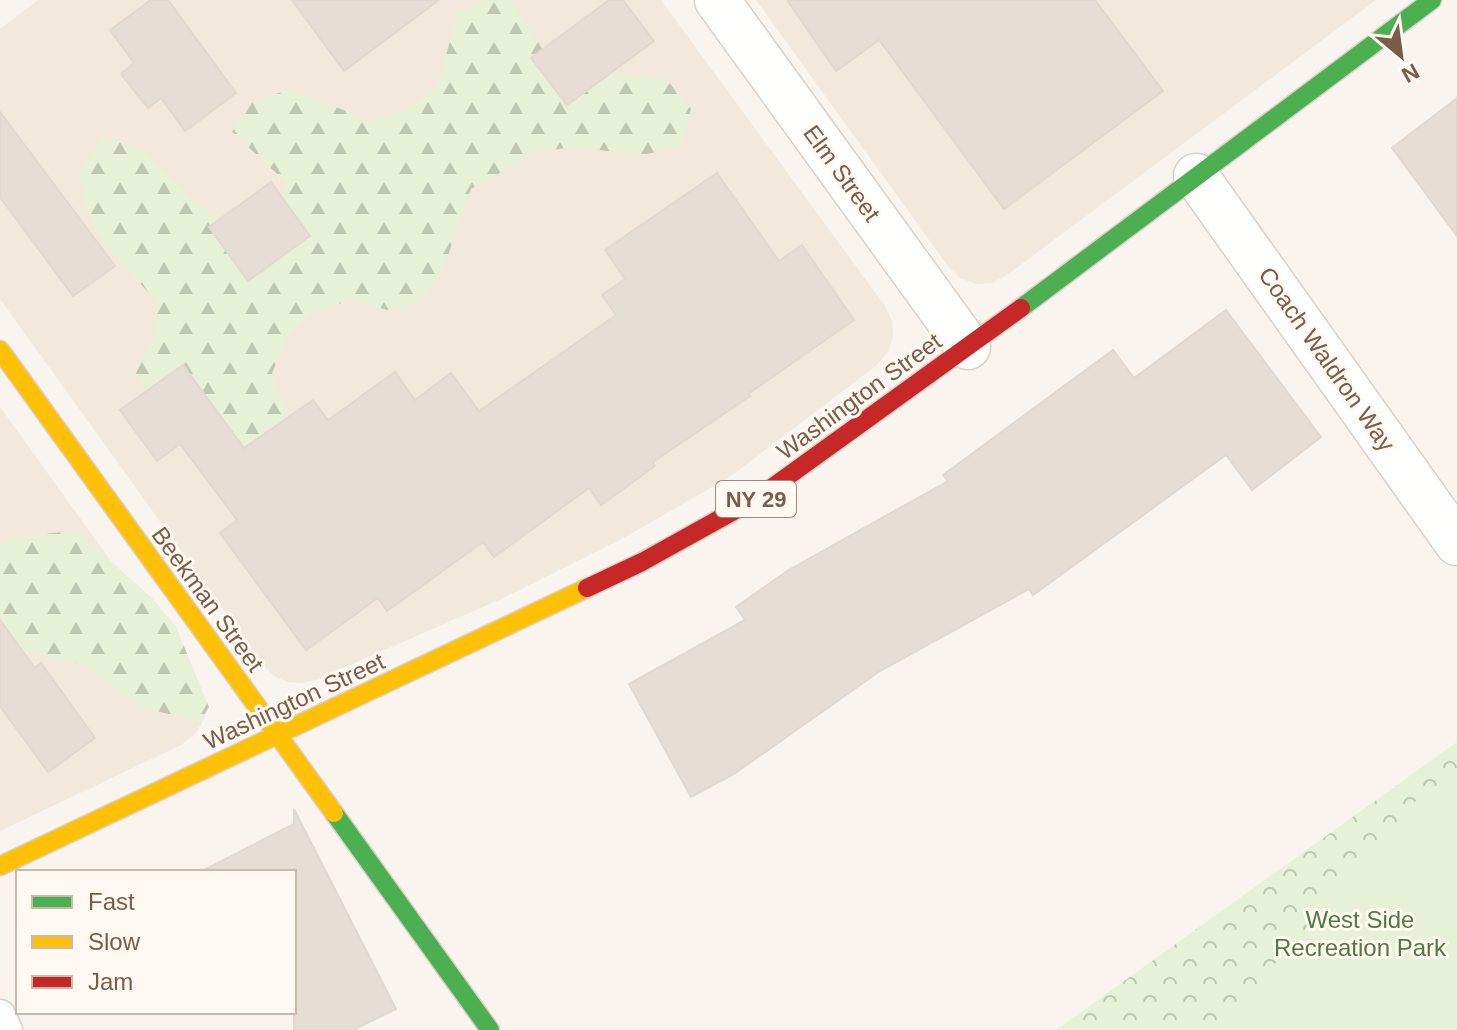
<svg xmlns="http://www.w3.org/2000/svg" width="1457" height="1030" font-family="Arial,sans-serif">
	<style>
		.residential { fill: #f2e8db }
		.forest { fill: url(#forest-firs) }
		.park { fill: url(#park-crowns) }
		.pitch { fill: #e6f1d8 }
		.building { fill: #e6ddd5; stroke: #e3d8cf; stroke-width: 2 }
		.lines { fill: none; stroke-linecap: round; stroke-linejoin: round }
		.lane-casing { stroke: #d8d0ca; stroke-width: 33 }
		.street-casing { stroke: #d8d0ca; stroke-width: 47 }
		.fast-casing { stroke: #d9d0ca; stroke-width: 21 }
		.slow-casing { stroke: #d9d0ca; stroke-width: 21 }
		.jam-casing { stroke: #d9d0ca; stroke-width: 21 }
		.lane { stroke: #fefefc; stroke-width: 30 }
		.street { stroke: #fefefc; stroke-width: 44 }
		.fast { stroke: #4caf50; stroke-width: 18 }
		.slow { stroke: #ffc107; stroke-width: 18 }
		.jam { stroke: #c62828; stroke-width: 18 }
		.labels { text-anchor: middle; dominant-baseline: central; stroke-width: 6; stroke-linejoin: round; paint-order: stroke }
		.shield { fill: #fff9f1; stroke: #a38a7c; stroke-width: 2 }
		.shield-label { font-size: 22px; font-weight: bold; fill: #7b5b4a }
		.street-label { font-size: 24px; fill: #7b5b4a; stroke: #fff9f1 }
		.park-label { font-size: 24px; fill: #507b3e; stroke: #fff9f1 }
	</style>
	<defs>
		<pattern id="forest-firs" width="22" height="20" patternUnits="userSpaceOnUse" patternTransform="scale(2)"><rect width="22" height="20" fill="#e6f1d8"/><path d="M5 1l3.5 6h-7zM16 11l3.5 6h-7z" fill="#bfc6b1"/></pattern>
		<pattern id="park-crowns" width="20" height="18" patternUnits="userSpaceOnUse" patternTransform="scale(2)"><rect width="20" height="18" fill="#e6f1d8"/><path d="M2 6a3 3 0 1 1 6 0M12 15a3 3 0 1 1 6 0" fill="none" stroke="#bfc6b1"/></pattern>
	</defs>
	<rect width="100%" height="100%" fill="#f9f5ee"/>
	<g class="residential">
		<polygon points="38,0 661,0 885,306 892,321 893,337 888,352 877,365 731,476 627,536 501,599 316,680 302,683 288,682 274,676 264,666 0,299 0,29"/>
		<polygon points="756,0 1376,0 1007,275 992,283 976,284 960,278 948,266"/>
		<polygon points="0,407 198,682 205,699 205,717 196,733 181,745 0,831"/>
	</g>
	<g class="forest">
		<polygon points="486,0 509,0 548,56 586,68 667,80 691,109 682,146 643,155 573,147 537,152 471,189 444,267 424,300 387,310 350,300 313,313 287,339 272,373 287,412 279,447 247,465 155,404 135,375 153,338 155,300 101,240 85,207 79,170 103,138 144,150 199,205 237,226 276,221 287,183 232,132 254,100 293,89 367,120 406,111 437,87 458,13"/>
		<polygon points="77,531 152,598 176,627 209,707 200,723 143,707 81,664 22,651 0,662 0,545 16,536"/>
	</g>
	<polygon class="park" points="1457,742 1457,1030 1056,1030"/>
	<polygon class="pitch" points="1457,778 1457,1030 1227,1030 1272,967 1423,793"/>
	<g class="building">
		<polygon points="151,0 168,0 236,93 185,131 161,98 148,108 121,74 134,63 110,30"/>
		<polygon points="292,0 439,0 344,71"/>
		<polygon points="609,0 623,0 654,41 567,105 531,58"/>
		<polygon points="787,0 1095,0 1163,91 1004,209 879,40 836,71"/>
		<polygon points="1457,98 1457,236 1392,148"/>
		<polygon points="0,112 115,266 73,296 0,197"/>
		<polygon points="717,173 779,261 802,245 854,320 748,394 750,396 653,462 655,466 601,505 589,488 494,557 483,542 387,611 378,598 306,650 220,533 237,520 180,444 157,461 120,410 183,365 244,448 313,400 328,420 395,372 415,400 451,373 479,411 616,315 602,295 625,279 605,250"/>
		<polygon points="271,182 310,236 248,281 209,227"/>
		<polygon points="1226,310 1321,437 1252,490 1226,455 1033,595 1029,589 880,671 734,774 691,797 629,684 745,620 736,607 787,571 948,481 943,475 1113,350 1134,378"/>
		<polygon points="0,620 35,668 41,663 95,738 48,772 0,706"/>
		<polygon points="294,809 396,1009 353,1030 294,1030 294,872 200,872 294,824"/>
	</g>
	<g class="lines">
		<defs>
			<polyline id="lane" points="0,1015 7,1030"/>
			<g id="street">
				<polyline points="717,0 968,347"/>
				<polyline points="1196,176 1457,543"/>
			</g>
			<g id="fast">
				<polyline points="1021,308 1432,0"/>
				<polyline points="334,813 490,1030"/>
			</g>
			<g id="slow">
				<polyline points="0,350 334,813"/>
				<polyline points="0,866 587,588"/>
			</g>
			<polyline id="jam" points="587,588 642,562 759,497 1021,308"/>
		</defs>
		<use href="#lane" class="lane-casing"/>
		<use href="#street" class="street-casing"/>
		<use href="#fast" class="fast-casing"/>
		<use href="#slow" class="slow-casing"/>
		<use href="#jam" class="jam-casing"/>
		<use href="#lane" class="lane"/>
		<use href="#street" class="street"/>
		<use href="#fast" class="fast"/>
		<use href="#slow" class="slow"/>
		<use href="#jam" class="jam"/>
	</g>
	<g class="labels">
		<rect class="shield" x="716" y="481" width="80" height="36" rx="6"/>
		<g class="shield-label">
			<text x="756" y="499">NY 29</text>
		</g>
		<g class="street-label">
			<text transform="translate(842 173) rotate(54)">Elm Street</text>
			<text transform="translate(1327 359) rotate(55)">Coach Waldron Way</text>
			<text transform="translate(859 396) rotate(-36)">Washington Street</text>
			<text transform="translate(208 599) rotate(54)">Beekman Street</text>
			<text transform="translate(294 701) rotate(-25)">Washington Street</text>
		</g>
		<g class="park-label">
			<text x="1360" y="919">West Side<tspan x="1360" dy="28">Recreation Park</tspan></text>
		</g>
	</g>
	<rect x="16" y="870" width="280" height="144" fill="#fff9f1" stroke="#cabaae" stroke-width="2"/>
	<rect x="32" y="896" width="40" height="12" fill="#4caf50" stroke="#cabaae" stroke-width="2"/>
	<text x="88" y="910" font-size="24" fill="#7b5b4a">Fast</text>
	<rect x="32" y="936" width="40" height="12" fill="#ffc107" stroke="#cabaae" stroke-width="2"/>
	<text x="88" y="950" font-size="24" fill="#7b5b4a">Slow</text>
	<rect x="32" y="976" width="40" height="12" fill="#c62828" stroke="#cabaae" stroke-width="2"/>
	<text x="88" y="990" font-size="24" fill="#7b5b4a">Jam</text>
	<g transform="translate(1401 56) rotate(151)" stroke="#fff9f1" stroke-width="6" paint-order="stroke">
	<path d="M0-6L14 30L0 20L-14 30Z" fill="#7b5b4a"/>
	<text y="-12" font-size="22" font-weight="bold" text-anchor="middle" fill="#7b5b4a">N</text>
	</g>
</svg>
